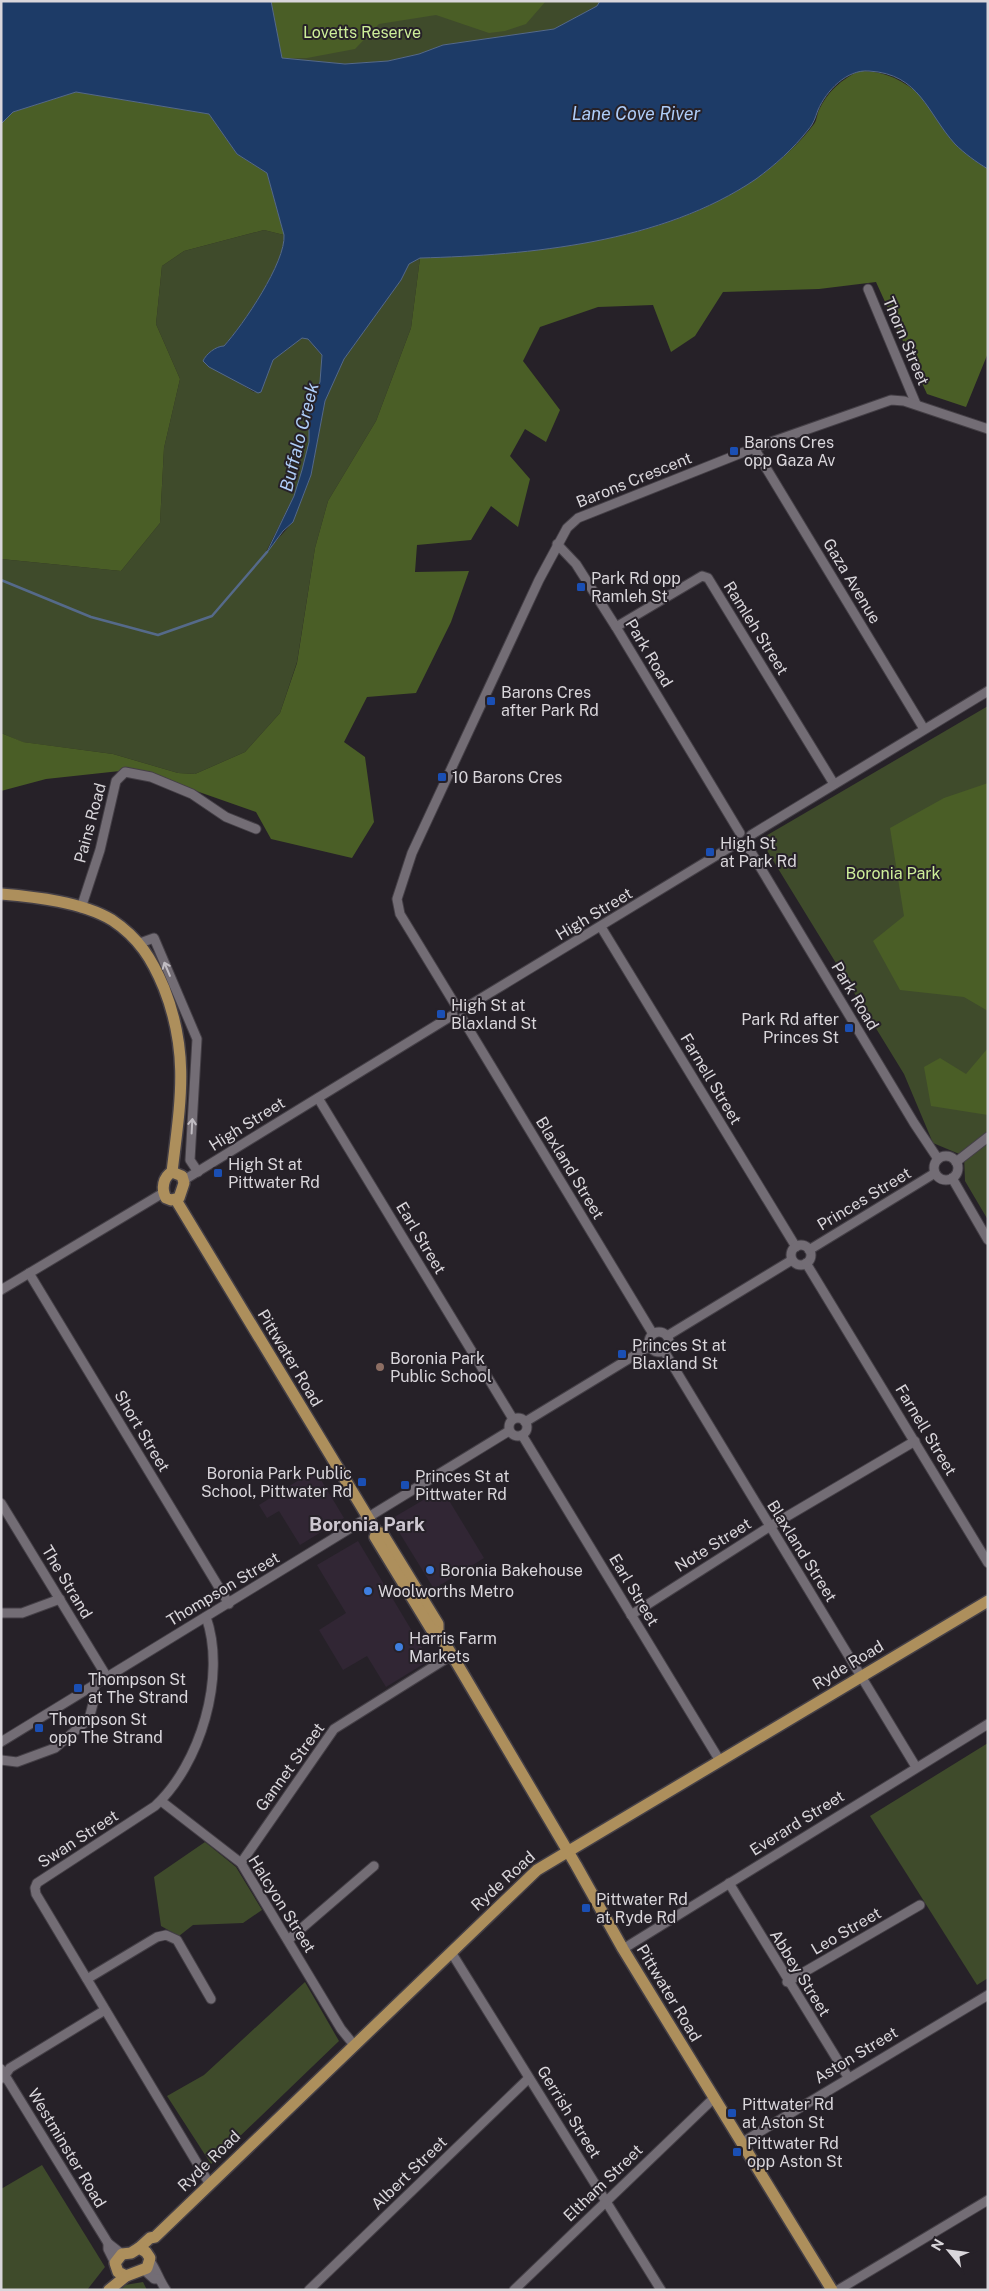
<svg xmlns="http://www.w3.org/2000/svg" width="989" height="2291" font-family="'Public Sans',sans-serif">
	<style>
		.commercial { fill: #312634 }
		.green { fill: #3f4b2b }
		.forest { fill: #4a5e26 }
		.water { fill: #1d3b67; stroke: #556a8a }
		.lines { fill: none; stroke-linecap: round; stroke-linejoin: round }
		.stream { stroke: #556a8a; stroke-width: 2.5 }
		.minor-casing { stroke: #443f46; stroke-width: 11 }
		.major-casing { stroke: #443f46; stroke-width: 14 }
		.minor { stroke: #736d75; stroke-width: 9 }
		.major { stroke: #ad8f5c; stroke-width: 11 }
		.oneway { stroke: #c0bcc2 }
		.transit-dot { fill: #1a4fb4; stroke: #262128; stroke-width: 2 }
		.education-dot { fill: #8d6e63; stroke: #262128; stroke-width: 2 }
		.shop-dot { fill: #3f7fe0; stroke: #262128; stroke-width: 2 }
		.labels { text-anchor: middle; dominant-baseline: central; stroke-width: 4; stroke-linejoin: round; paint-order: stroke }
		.park-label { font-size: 16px; fill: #cdee99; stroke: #262128 }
		.street-label { font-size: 16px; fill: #d9d6db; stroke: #262128 }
		.poi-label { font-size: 16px; fill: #d9d6db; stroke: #262128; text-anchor: start }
		.water-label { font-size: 18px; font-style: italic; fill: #afcdf8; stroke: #262128 }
		.quarter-label { font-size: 19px; font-weight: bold; fill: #cdc7d0; stroke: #262128 }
	</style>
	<rect width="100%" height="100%" fill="#262128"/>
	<g class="commercial">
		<polygon points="315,1470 344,1518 300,1545 279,1511 267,1518 259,1505"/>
		<polygon points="442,1489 484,1558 434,1589 391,1519"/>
		<polygon points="358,1541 427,1656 425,1663 386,1687 367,1656 343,1670 319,1630 346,1613 317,1565"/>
	</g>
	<g class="green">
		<polygon points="271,1 600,1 597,6 554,29 443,45 419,54 388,61 345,64 282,58"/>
		<path d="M264,230L284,235C286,262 243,325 224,346C216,346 206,354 203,361L254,392H261L273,360L302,338L308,339L322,355L320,382L309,405V442L302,470L294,496L266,552L293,522L311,475L325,401L344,359L401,280L409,264L420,258L411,328L376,421L328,501L315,548L297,662L280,713L245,752L195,774L178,773L113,754L22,742L1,733V559L121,571L160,523L164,448L180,379L156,324L162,266L184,251Z"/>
		<polygon points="988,706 988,1220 965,1181 964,1156 933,1143 904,1074 763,844 764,837"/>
		<polygon points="988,1743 988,1978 977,1985 870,1816"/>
		<polygon points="205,1842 236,1867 262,1910 243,1923 193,1925 179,1936 161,1926 154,1877"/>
		<polygon points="305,1982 339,2041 211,2164 167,2096 204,2075"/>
		<polygon points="42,2165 105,2267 87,2290 1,2290 1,2189"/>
		<polygon points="143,2282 147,2290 121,2290 125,2285"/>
	</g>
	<g class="forest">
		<polygon points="271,1 546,1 526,24 505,31 489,33 436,15 379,24 355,49 307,58 282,58"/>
		<path d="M859,71C883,70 904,80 921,96L978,163L988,169V353L966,407L927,394L876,282L819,289L723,292L695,336L671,352L653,305L598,307L540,327L523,361L560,410L546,442L525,429L510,456L530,479L518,527L491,506L471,540L417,545L415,572L469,571L451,622L416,693L367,697L344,742L365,757L374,822L352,858L271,839L256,812L182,786L120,771L46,779L1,791V733L23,742L113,754L178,773L195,774L245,752L280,713L297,663L315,548L328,501L376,421L411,328L420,258C537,254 681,242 774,165C788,153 803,139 814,124C817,120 817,114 819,110C827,92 842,79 859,71Z"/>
		<polygon points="76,92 209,114 237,154 267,173 284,235 264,230 184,251 162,266 156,324 180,379 164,448 160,523 121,571 1,559 1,124 13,112"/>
		<polygon points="988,783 988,1011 964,997 900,990 873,941 904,916 890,828 944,798"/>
		<polygon points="988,1048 988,1115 931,1106 924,1067 940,1058 966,1074"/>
	</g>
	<path class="water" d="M1,1H271L282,58L345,64L388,61L419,54L443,45L554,29L597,6L600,1H988V169C976,162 964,153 955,144C927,113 920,74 869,71C847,69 826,91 818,110C815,118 814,123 808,130C793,149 775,165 756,179C662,243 530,255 420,258L409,264L401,280L344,359L325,401L311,475L293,522L283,531L266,554L294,496L302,470L309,442V405L320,382L322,355L308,339L302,338L273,360L261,392L258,393L209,367L203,361C206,354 216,346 224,346C243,325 286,262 284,235L267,173L237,154L209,114L76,92L13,112L1,124Z"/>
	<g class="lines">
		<polyline class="stream" points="1,580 91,617 158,635 212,616 267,552"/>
		<defs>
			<g id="minor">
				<polyline points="868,289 916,404"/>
				<polyline points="754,448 924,729"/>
				<polyline points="557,544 576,564 616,627 740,833"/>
				<polyline points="616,627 702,576 708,578 834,784"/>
				<polyline points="751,835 988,691"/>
				<polyline points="748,847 914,1123 938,1159"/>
				<polyline points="81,908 100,850 116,781 125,772 151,777 192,794 226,817 256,829"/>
				<polyline points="601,927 796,1247"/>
				<polyline points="140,943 154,938 197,1039 190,1160 198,1172"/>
				<polyline points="456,1006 400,914 397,899 412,853 539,580 567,528 578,518 754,448 891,400 904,401 988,429"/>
				<polyline points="465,1008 737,843"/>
				<polyline points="462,1018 653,1334"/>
				<polyline points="318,1098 513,1419"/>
				<circle cx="946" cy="1168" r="12"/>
				<polyline points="956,1162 988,1137"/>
				<polyline points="952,1178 988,1240"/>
				<polyline points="184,1180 453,1015"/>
				<circle cx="801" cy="1255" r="10"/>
				<polyline points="809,1250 935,1173"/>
				<polyline points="806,1263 988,1563"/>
				<polyline points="29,1273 229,1604"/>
				<polyline points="1,1290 163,1193"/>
				<circle cx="659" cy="1342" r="10"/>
				<polyline points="667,1336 792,1260"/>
				<polyline points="664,1351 916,1767"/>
				<circle cx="518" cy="1427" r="9"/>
				<polyline points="525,1422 650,1346"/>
				<polyline points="522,1435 720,1761"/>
				<polyline points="1,1503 107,1677"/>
				<polyline points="1,1613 22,1613 60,1599"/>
				<polyline points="631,1615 769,1527 915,1441"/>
				<path d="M206,1617C227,1676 200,1765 155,1806L37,1883L35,1888L36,1894L209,2183"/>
				<polyline points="1,1742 509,1431"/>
				<polyline points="1,1760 17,1762 55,1748 89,1719 95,1696 94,1685"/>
				<polyline points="161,1801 241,1863 341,2029 354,2045"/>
				<polyline points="241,1863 334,1729 452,1655"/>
				<polyline points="729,1883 848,2077"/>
				<polyline points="288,1940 374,1866"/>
				<polyline points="623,1949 988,1724"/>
				<polyline points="451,1952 661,2290"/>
				<polyline points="87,1979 157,1937 166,1935 177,1940 211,1999"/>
				<polyline points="787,1982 920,1905"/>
				<polyline points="1,2069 108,2243 108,2249 115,2263"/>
				<polyline points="3,2078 10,2068 105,2010"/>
				<polyline points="741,2143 988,1995"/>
				<polyline points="108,2243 122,2254"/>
				<path d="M150,2261C157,2271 159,2280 166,2290"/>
				<polyline points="144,2270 154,2279 159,2279"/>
				<polyline points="309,2290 529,2078"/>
				<polyline points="514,2290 714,2098"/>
				<polyline points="838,2290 988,2200"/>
			</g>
			<g id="major">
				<path d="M1,894C36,897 82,902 112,920C139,938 152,959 164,988C190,1054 180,1104 172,1172"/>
				<path d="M172,1172L182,1176L184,1183L179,1198L171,1200L166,1198C161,1189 163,1177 172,1172Z"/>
				<polyline points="176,1200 375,1529 377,1533 382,1533 438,1624 438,1632"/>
				<polyline points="377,1533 375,1537 431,1629 438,1632 452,1655 576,1865 623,1949 832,2290"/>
				<polyline points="139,2248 150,2238 155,2237 537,1870 988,1601"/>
				<polygon points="139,2248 146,2252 150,2258 147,2268 126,2276 118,2272 115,2263 122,2254 131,2253"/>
				<polyline points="109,2290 126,2276"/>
			</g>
		</defs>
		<use href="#minor" class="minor-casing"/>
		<use href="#major" class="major-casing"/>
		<use href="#minor" class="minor"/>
		<use href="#major" class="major"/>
	</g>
	<defs><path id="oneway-shaft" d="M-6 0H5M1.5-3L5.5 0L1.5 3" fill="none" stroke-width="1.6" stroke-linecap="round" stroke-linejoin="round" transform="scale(1.25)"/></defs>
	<g class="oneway">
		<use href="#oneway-shaft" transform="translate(167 969) rotate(-113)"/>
		<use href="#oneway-shaft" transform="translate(192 1126) rotate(-87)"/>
	</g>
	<g class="transit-dot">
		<rect x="729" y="446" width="10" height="10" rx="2.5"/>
		<rect x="576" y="582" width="10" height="10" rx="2.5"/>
		<rect x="486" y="696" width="10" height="10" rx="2.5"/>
		<rect x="437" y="772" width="10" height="10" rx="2.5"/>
		<rect x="705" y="847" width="10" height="10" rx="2.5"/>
		<rect x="436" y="1009" width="10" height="10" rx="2.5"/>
		<rect x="844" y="1023" width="10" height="10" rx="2.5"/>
		<rect x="213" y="1168" width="10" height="10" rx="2.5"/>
		<rect x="617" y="1349" width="10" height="10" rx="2.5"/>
		<rect x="357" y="1477" width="10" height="10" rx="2.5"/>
		<rect x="400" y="1480" width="10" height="10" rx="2.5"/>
		<rect x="73" y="1683" width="10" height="10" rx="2.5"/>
		<rect x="34" y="1723" width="10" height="10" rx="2.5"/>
		<rect x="581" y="1903" width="10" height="10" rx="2.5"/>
		<rect x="727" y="2108" width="10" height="10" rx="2.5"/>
		<rect x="732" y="2147" width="10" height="10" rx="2.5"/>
	</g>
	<circle class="education-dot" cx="380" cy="1367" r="5"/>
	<g class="shop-dot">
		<circle cx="430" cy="1570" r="5"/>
		<circle cx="368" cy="1591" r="5"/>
		<circle cx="399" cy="1647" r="5"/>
	</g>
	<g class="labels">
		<g class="park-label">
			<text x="362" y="32">Lovetts Reserve</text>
			<text x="893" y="873">Boronia Park</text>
		</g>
		<g class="street-label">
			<text transform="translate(906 341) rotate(67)">Thorn Street</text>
			<text transform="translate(634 480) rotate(-22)">Barons Crescent</text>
			<text transform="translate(852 581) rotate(59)">Gaza Avenue</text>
			<text transform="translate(756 628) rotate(58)">Ramleh Street</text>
			<text transform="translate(649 653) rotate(59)">Park Road</text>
			<text transform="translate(90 823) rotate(-75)">Pains Road</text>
			<text transform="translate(594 914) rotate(-31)">High Street</text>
			<text transform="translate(855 996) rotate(59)">Park Road</text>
			<text transform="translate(711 1079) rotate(59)">Farnell Street</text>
			<text transform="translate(247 1124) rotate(-32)">High Street</text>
			<text transform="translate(570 1168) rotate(59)">Blaxland Street</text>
			<text transform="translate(864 1199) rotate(-31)">Princes Street</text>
			<text transform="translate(421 1238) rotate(59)">Earl Street</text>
			<text transform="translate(290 1358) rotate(59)">Pittwater Road</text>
			<text transform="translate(926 1430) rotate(59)">Farnell Street</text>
			<text transform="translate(142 1431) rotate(59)">Short Street</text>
			<text transform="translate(713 1545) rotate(-32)">Note Street</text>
			<text transform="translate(802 1551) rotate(58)">Blaxland Street</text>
			<text transform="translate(67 1582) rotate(59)">The Strand</text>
			<text transform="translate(223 1589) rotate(-31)">Thompson Street</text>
			<text transform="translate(634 1590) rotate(59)">Earl Street</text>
			<text transform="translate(848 1665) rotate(-31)">Ryde Road</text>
			<text transform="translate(290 1767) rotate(-54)">Gannet Street</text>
			<text transform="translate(797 1823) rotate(-32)">Everard Street</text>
			<text transform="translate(78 1839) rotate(-33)">Swan Street</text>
			<text transform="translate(503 1881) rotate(-42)">Ryde Road</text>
			<text transform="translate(282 1904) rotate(58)">Halcyon Street</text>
			<text transform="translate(846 1931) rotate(-30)">Leo Street</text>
			<text transform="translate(800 1973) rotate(58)">Abbey Street</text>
			<text transform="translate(669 1993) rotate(59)">Pittwater Road</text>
			<text transform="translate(856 2055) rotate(-31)">Aston Street</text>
			<text transform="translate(569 2112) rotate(58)">Gerrish Street</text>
			<text transform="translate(67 2148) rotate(59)">Westminster Road</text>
			<text transform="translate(209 2161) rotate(-44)">Ryde Road</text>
			<text transform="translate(409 2173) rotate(-44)">Albert Street</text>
			<text transform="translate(603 2183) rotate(-44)">Eltham Street</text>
		</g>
		<g class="poi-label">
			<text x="744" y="442">Barons Cres<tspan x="744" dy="18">opp Gaza Av</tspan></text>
			<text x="591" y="578">Park Rd opp<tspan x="591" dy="18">Ramleh St</tspan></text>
			<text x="501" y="692">Barons Cres<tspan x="501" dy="18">after Park Rd</tspan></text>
			<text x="452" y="777">10 Barons Cres</text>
			<text x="720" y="843">High St<tspan x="720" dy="18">at Park Rd</tspan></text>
			<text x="451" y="1005">High St at<tspan x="451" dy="18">Blaxland St</tspan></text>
			<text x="839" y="1019" text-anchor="end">Park Rd after<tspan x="839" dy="18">Princes St</tspan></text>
			<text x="228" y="1164">High St at<tspan x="228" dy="18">Pittwater Rd</tspan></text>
			<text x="632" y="1345">Princes St at<tspan x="632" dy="18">Blaxland St</tspan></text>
			<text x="390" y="1358">Boronia Park<tspan x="390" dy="18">Public School</tspan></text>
			<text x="352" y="1473" text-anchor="end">Boronia Park Public<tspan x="352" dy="18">School, Pittwater Rd</tspan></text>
			<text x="415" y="1476">Princes St at<tspan x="415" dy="18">Pittwater Rd</tspan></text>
			<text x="440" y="1570">Boronia Bakehouse</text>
			<text x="378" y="1591">Woolworths Metro</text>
			<text x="409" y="1638">Harris Farm<tspan x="409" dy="18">Markets</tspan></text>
			<text x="88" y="1679">Thompson St<tspan x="88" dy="18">at The Strand</tspan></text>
			<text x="49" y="1719">Thompson St<tspan x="49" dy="18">opp The Strand</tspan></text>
			<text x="596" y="1899">Pittwater Rd<tspan x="596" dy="18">at Ryde Rd</tspan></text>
			<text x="742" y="2104">Pittwater Rd<tspan x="742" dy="18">at Aston St</tspan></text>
			<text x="747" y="2143">Pittwater Rd<tspan x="747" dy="18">opp Aston St</tspan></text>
		</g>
		<g class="water-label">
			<text x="636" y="113">Lane Cove River</text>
			<text transform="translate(299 437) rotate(-76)">Buffalo Creek</text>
		</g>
		<g class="quarter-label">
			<text x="367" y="1524">Boronia Park</text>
		</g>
	</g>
	<rect width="989" height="2291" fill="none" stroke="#d9d6db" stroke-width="5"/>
	<g transform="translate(949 2251) rotate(299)" stroke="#262128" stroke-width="4" paint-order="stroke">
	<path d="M0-4L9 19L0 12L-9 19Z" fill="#d9d6db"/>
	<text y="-8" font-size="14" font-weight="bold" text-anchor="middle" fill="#d9d6db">N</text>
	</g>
</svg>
